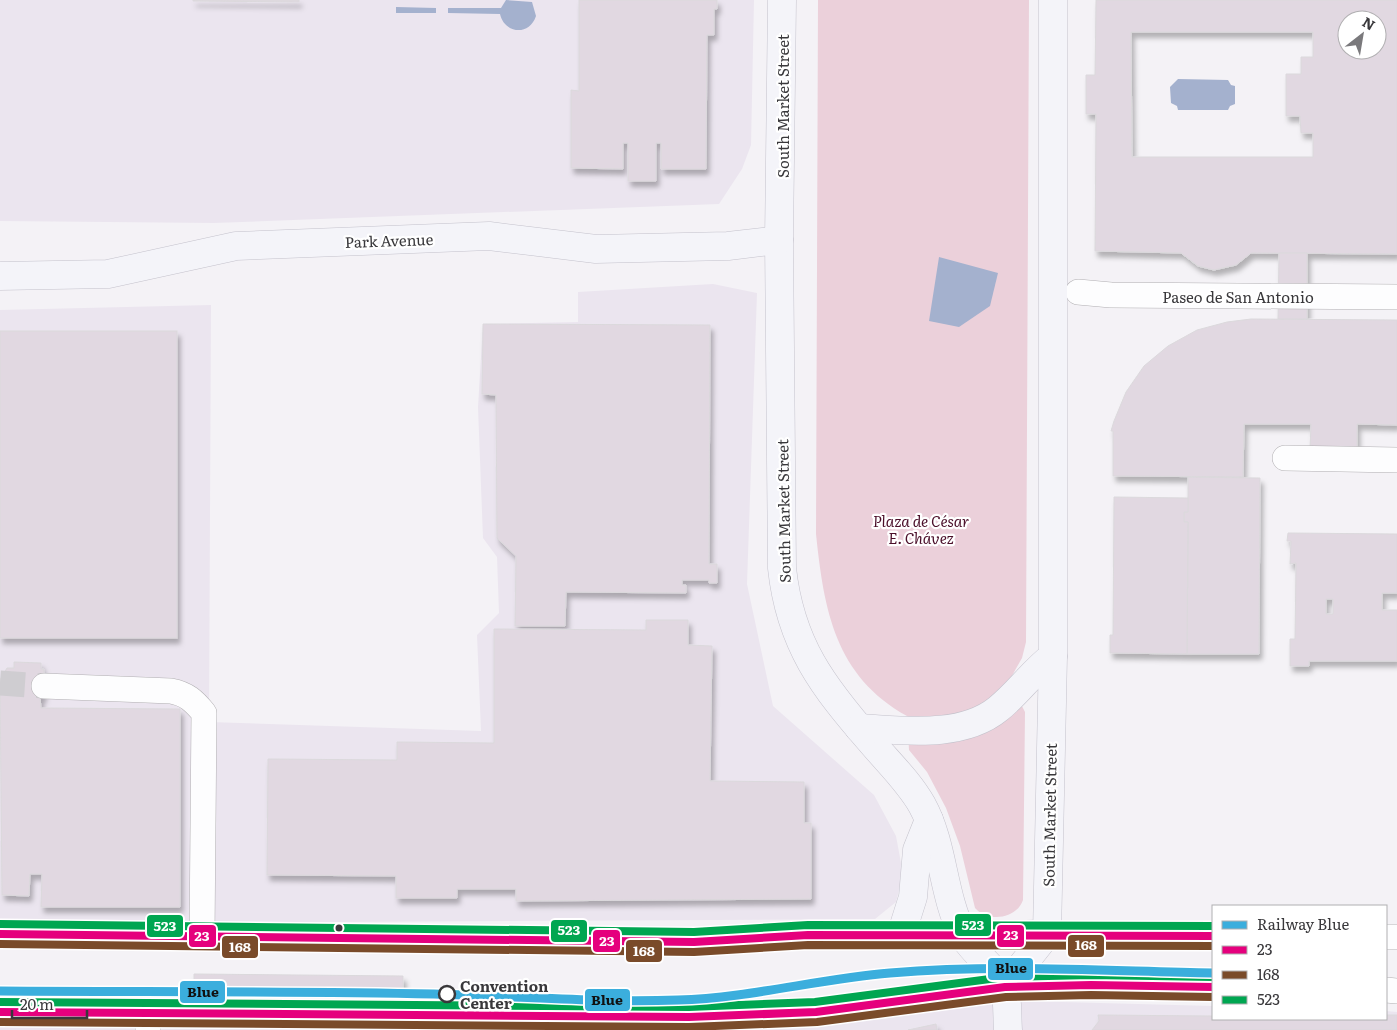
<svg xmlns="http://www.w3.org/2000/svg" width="1397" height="1030" font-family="Literata,serif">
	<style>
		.built { fill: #ebe5ef }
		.green { fill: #ebd0da }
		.water { fill: #a4b1ce }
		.building { fill: #e1d8e1; stroke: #dbd9dc; fill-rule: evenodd; filter: url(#shadow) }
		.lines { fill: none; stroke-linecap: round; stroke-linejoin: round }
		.minor-tunnel { stroke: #cfcdd1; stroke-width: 25; stroke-dasharray: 25 12; stroke-linecap: butt }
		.minor-casing { stroke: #b1afb2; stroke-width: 26 }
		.major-casing { stroke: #c4c2cc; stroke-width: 29 }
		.minor { stroke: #fdfdfe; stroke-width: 25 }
		.major { stroke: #f4f4f9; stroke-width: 28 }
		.bus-1-casing { stroke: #fff; stroke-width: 11 }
		.bus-2-casing { stroke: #fff; stroke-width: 11 }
		.bus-3-casing { stroke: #fff; stroke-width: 11 }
		.bus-1 { stroke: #e5007d; stroke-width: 8 }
		.bus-2 { stroke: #7a4b2a; stroke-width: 8 }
		.bus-3 { stroke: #00a651; stroke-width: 8 }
		.rail-1-casing { stroke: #fff; stroke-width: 12 }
		.rail-1 { stroke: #3baedd; stroke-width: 9 }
		.bus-dot { fill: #39383b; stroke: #fff; stroke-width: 2 }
		.stop-dot { fill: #fff; stroke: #39383b; stroke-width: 2.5 }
		.labels { text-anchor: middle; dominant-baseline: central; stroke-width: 4.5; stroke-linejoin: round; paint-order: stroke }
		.street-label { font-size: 15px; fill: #39383b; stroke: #fff }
		.park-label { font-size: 15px; font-style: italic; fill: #4a0e29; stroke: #fff }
		.stop-label { font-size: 15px; font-weight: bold; fill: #39383b; stroke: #fff; text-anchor: start }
		.line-badge { stroke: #fff; stroke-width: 2 }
		.badge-label { font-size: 14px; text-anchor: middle; font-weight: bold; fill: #fff }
		.pale-badge-label { font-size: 14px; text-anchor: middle; font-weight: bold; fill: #111 }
	</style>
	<defs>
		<filter id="shadow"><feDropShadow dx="3" dy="5.5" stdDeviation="2.5" flood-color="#0004"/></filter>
	</defs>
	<rect width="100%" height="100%" fill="#f4f2f6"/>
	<g class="built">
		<polygon points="0,0 754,0 751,145 742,169 719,204 214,223 0,221"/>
		<polygon points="713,284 757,293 747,584 773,706 874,795 896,836 903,874 896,902 875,919 0,924 0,310 211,305 209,722 481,731 477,635 499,613 497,557 483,538 478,407 483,324 578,322 578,292"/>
		<polygon points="983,1000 1213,1006 1213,1019 1386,1019 1386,1011 1397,1012 1397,1030 0,1030 0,1021"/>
	</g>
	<path class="green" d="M818,0H1029L1026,642L1022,658L1009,681L1025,712L1023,900C1016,920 987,922 975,908L960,846L946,808L927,772L909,750L907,716C835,676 824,610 816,534Z"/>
	<g class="water">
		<path d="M506,0L532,2L536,16C529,37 504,33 500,14L448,13V8H501Z"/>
		<polygon points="396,7 436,8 436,13 396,13"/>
		<polygon points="1178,79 1228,80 1231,85 1235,86 1235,104 1230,106 1228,110 1178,110 1177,106 1171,103 1170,87"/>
		<polygon points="939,257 998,273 990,306 959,327 929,321"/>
	</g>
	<g class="building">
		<polygon points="193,0 299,0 299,2 193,1"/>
		<polygon points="579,0 717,0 717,9 714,9 714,35 707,35 706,169 661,169 661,143 656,143 656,181 628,181 628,143 623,143 623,169 571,168 571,90 579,91"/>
		<path d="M1096,0H1397V254L1251,253L1236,265L1214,270L1198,266L1181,253L1095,251L1096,114H1086V75H1095ZM1347,20H1377V50H1347ZM1131,32H1313V57H1301V74H1286V116H1300L1301,133H1313V157H1132Z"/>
		<polygon points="1279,253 1307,253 1307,319 1278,319"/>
		<polygon points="1251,319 1397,320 1397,425 1357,424 1357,449 1310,449 1311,424 1244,424 1243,477 1113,476 1113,431 1111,431 1114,421 1126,392 1144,366 1168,346 1197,330 1227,322"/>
		<polygon points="483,324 710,325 709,564 717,564 717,583 709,583 709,580 682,580 682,585 686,585 686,593 566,592 565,626 515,626 516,556 497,538 496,395 482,394"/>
		<rect x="0" y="331" width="177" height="307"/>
		<polygon points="1188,477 1260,478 1259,654 1187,654 1188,522 1184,522 1184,512 1188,512"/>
		<polygon points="1114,497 1188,498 1188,512 1184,512 1184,522 1188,522 1187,654 1110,653 1110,635 1113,635"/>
		<path d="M1288,533L1397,534V593H1382V610H1397V661H1309V666H1290V639H1295L1296,563L1290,564L1291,541H1287ZM1326,599H1333V614H1326Z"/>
		<polygon points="646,620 688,620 688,645 712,646 710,781 804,782 804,823 811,823 811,899 516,901 516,889 457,889 457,898 396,898 396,876 267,875 268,759 397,760 397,742 494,743 494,629 646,630"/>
		<polygon points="14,662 41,663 41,669 44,669 43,697 40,697 41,708 180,709 180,907 41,907 42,874 30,874 29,896 2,895 0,680 7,668 14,668"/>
		<polygon points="194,974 403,976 403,988 194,986"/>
		<polygon points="1098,1015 1213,1016 1213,1019 1386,1019 1386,1015 1397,1015 1397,1030 1092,1030 1099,1021"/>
		<polygon points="936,1024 937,1030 908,1030"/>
	</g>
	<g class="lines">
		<polyline class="minor-tunnel" points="0,683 44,686"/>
		<defs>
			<g id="minor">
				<polyline points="1078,292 1111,295 1397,297"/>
				<polyline points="1285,458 1397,460"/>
				<path d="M44,686L171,691C187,694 194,701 204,713L202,938"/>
				<polyline points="1047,934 1213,936"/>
				<polyline points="1386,937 1397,937"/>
				<polyline points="1005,987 1091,985 1213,987"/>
				<polyline points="1386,990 1397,991"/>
				<polyline points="148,1015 148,1030"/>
			</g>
			<g id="major">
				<path d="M782,0L779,240L782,568C790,644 823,687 872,743C889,763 909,782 922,805C944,845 942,894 963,935C971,951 1002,974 1005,988C1008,1001 1007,1017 1008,1030"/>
				<polyline points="0,276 108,274 236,246 489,236 596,249 728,246 779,240"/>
				<path d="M859,728C902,730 961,739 998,709C1018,693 1032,672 1053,656"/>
				<polyline points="0,934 694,942 808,935 963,936 1047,934"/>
				<polyline points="901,935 913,897 917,850 929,820"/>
				<polyline points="1005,987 1047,934 1053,656 1053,0"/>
				<polyline points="0,1012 689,1017 816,1012 1005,987"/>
			</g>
		</defs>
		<use href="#minor" class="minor-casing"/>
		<use href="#major" class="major-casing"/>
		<use href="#minor" class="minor"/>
		<use href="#major" class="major"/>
		<defs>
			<g id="bus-1">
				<polyline points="0,934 694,942 808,935 1213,936"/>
				<polyline points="0,1012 689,1017 816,1012 1005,987 1091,985 1213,987"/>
			</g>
			<g id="bus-2">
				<polyline points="0,944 694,952 808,945 1213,946"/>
				<polyline points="0,1022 689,1027 817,1022 1006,997 1091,995 1213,997"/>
			</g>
			<g id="bus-3">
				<polyline points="0,924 694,932 808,925 1213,926"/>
				<polyline points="0,1002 689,1007 815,1002 1005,977 1091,975 1213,977"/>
			</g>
		</defs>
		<use href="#bus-1" class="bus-1-casing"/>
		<use href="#bus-2" class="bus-2-casing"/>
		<use href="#bus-3" class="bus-3-casing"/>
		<use href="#bus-1" class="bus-1"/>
		<use href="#bus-2" class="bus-2"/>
		<use href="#bus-3" class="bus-3"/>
		<defs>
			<path id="rail-1" d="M0,991C144,992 289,991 434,994C515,996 596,1003 678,1000C749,998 818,979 890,973C997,964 1105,971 1213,973"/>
		</defs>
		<use href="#rail-1" class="rail-1-casing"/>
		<use href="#rail-1" class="rail-1"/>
	</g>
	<circle class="bus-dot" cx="339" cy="928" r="4.5"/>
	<circle class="stop-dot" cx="447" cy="994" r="8"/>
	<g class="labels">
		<g class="street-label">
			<text transform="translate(782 106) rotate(-90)">South Market Street</text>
			<text transform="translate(389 240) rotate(-2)">Park Avenue</text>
			<text x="1238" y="296">Paseo de San Antonio</text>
			<text transform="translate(783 511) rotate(-91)">South Market Street</text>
			<text transform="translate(1049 815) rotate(-89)">South Market Street</text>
		</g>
		<g class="park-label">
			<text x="921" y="520">Plaza de César<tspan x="921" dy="17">E. Chávez</tspan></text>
		</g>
		<g class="stop-label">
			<text x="460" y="985">Convention<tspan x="460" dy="17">Center</tspan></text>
		</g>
	</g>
	<g class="line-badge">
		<rect x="954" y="913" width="38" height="24" rx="5" fill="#00a651"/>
		<rect x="146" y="914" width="38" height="24" rx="5" fill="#00a651"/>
		<rect x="550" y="919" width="38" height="24" rx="5" fill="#00a651"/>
		<rect x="996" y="924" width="29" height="24" rx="5" fill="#e5007d"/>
		<rect x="188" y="924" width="29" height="24" rx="5" fill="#e5007d"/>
		<rect x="592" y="929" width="29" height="24" rx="5" fill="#e5007d"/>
		<rect x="1067" y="934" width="38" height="24" rx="5" fill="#7a4b2a"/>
		<rect x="221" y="935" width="38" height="24" rx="5" fill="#7a4b2a"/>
		<rect x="625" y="939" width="38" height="24" rx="5" fill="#7a4b2a"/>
		<rect x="987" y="957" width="47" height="24" rx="5" fill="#3baedd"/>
		<rect x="179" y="980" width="47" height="24" rx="5" fill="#3baedd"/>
		<rect x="584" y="988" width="47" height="24" rx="5" fill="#3baedd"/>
	</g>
	<g class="badge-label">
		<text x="973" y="930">523</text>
		<text x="165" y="931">523</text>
		<text x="569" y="935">523</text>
		<text x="1011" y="940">23</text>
		<text x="202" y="941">23</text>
		<text x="607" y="946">23</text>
		<text x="1086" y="950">168</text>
		<text x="240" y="952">168</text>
		<text x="644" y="956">168</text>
	</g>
	<g class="pale-badge-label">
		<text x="1011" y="973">Blue</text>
		<text x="203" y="997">Blue</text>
		<text x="607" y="1005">Blue</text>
	</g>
	<rect x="1212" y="905" width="175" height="115" fill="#ffffff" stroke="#b0afb1"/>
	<rect x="1222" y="921" width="25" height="8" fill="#3baedd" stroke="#b0afb1"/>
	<text x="1257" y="930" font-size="15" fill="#39383b">Railway Blue</text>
	<rect x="1222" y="946" width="25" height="8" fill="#e5007d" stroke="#b0afb1"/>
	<text x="1257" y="955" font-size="15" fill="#39383b">23</text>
	<rect x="1222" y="971" width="25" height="8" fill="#7a4b2a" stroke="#b0afb1"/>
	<text x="1257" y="980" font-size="15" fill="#39383b">168</text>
	<rect x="1222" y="996" width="25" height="8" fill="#00a651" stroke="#b0afb1"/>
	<text x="1257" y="1005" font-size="15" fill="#39383b">523</text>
	<g transform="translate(1362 35) rotate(31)"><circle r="24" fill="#ffffff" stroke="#b0afb1"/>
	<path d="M0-4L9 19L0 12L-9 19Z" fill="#7a797c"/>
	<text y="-8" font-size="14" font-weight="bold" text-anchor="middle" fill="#39383b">N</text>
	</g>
	<path d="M12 1010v8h75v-8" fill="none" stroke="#39383b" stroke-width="2.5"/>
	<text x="20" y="1010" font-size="15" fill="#39383b" stroke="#ffffff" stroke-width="4" paint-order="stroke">20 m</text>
</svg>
